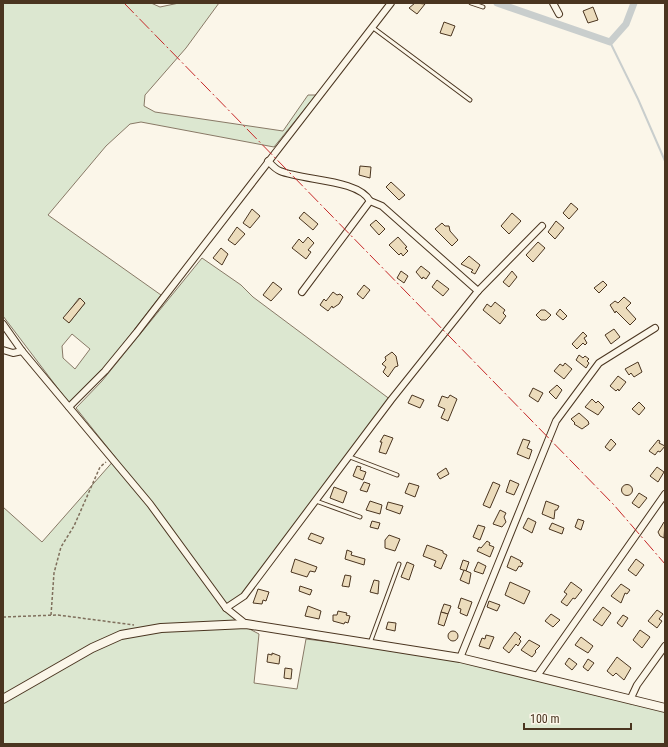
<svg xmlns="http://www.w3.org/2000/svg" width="668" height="747" font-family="'Roboto Condensed',sans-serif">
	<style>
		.green { fill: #dce7d0; stroke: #887966; fill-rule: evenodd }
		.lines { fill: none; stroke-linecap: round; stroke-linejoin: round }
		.stream { stroke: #c9cecd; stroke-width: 2 }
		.canal { stroke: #c9cecd; stroke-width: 7 }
		.building { fill: #ecdcbc; stroke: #4a3520 }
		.service-casing { stroke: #4a3520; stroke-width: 5 }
		.minor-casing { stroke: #4a3520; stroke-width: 8 }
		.tertiary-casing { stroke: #4a3520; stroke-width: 10 }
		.path { stroke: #7f6f5c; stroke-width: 1.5; stroke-dasharray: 3 2; stroke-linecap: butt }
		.service { stroke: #fbf6e9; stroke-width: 3 }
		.minor { stroke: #fbf6e9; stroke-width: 6 }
		.tertiary { stroke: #fbf6e9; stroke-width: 8 }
		.power { stroke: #c62828; stroke-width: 1; stroke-dasharray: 14 3 2 3; stroke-linecap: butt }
	</style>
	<rect width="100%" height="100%" fill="#fbf6e9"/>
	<g class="green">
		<path d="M3,3H151L160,7L179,3H219L186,48L145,95L144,106L155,112L283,131L308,95H316L274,147L141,122L130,124L106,146L48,215L161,295L110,361L69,403L3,316ZM79,298L85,303L69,323L64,318ZM72,334L90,349L75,369L63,358L62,346Z"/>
		<polygon points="202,258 241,285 253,297 391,400 230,609 238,623 259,634 254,683 297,689 306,639 460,658 665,708 665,744 3,744 3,507 42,542 116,458 76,408 102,381"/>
	</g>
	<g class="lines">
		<polyline class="stream" points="610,42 638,99 665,161"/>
		<polyline class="canal" points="497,3 610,42 626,24 634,3"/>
	</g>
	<g class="building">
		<polygon points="415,3 425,4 417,14 409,8"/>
		<polygon points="593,7 598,20 588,23 583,11"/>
		<polygon points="444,22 455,26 451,36 440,33"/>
		<polygon points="360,166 371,167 370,178 359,175"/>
		<polygon points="391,182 405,195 399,200 386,187"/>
		<polygon points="571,203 578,209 569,219 563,213"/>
		<polygon points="252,209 260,216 250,228 243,223"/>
		<polygon points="304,212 318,224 313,230 299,218"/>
		<polygon points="512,213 521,221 509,234 501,226"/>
		<polygon points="376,220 385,229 379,235 370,225"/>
		<polygon points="556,221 564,228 555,239 548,232"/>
		<polygon points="442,223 445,226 449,226 450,231 458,240 452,246 435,229"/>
		<polygon points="237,227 245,234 235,245 228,240"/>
		<polygon points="308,237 314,243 308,250 311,252 306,259 292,248 299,239 303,243"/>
		<polygon points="398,237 407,247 405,248 408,251 403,256 401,253 399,255 389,245"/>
		<polygon points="538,242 545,248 533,262 526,255"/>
		<polygon points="221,248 228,254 222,265 213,258"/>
		<polygon points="469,256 480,265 475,274 471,272 473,270 461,264"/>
		<polygon points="421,266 430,273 426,279 423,277 422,279 416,272"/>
		<polygon points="401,271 408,276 404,283 397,278"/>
		<polygon points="512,271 517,277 509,287 503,282"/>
		<polygon points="437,280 449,289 443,296 432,287"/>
		<polygon points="603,281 607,285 599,293 594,288"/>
		<polygon points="273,282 282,289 271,301 263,295"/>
		<polygon points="364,285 370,290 363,299 357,294"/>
		<polygon points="333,292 337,295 340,294 343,297 339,304 333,308 332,306 328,311 320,305 324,299 326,301"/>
		<polygon points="624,297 631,303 626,308 636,319 630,325 616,311 615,313 610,305 615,301 618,303"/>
		<polygon points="80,298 85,303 69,323 63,318"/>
		<polygon points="495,302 505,310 503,313 506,316 500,324 483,310 487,304 491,307"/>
		<polygon points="560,309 567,316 563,320 556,314"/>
		<polygon points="541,310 545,310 551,315 546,320 541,320 536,315"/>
		<polygon points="614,329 620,337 611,344 605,335"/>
		<polygon points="583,332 587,336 584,338 587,343 585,345 583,343 577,349 572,344"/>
		<polygon points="392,352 396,356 398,366 395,367 388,377 383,372 386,367 382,364 386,360 385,357"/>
		<polygon points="579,355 583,358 585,356 589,359 587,361 589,363 586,368 576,360"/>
		<polygon points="638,362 642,372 634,377 631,373 629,375 625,369"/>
		<polygon points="565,363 572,369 564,379 554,371 560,364 563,366"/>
		<polygon points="618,376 626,382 619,391 618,389 616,391 610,386"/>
		<polygon points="557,385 562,390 556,399 549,392"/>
		<polygon points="533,388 543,393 538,402 529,396"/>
		<polygon points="412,395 424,400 420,408 408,403"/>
		<polygon points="450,395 457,399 448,421 441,418 445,409 438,406 442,396 448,398"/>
		<polygon points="592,399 596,403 598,401 604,407 598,415 585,407"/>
		<polygon points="639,402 645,408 639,415 632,409"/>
		<polygon points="579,413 588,421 589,424 582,429 574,424 575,423 571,419"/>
		<polygon points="384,435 393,438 386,454 379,452 382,442 380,442"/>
		<polygon points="523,439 530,441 527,448 532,450 529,459 517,454"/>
		<polygon points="611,439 616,444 610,451 605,447"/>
		<polygon points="658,440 660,441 659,443 665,446 660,452 658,451 655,455 649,451"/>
		<polygon points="357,466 361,467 360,470 366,472 363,480 353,476"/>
		<polygon points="657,467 664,472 658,482 650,476"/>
		<polygon points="446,468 449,474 440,479 437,474"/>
		<polygon points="510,480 519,484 514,495 506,492"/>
		<polygon points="364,482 370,484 367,492 360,490"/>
		<polygon points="493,482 500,485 490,508 483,505"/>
		<polygon points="409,483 419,486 415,497 405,493"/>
		<circle cx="627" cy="490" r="5.5"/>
		<polygon points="334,487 347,492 343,503 330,498"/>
		<polygon points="639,493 647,498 639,508 632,503"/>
		<polygon points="370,501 382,505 380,514 366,510"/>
		<polygon points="546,501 559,506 557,510 555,510 554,519 542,514"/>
		<polygon points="388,502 403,506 400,514 386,509"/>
		<polygon points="500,510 506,513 504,517 506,522 502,527 493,524"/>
		<polygon points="528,518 536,522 532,533 523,528"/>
		<polygon points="578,519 584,521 581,530 575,527"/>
		<polygon points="372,521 380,523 378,529 370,527"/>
		<polygon points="664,522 665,523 664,538 660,536 658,532"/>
		<polygon points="552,523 564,528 562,534 549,529"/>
		<polygon points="478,525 485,527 480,540 473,537"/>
		<polygon points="311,533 324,538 321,544 308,539"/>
		<polygon points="389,535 400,539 395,551 385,548 385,540"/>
		<polygon points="487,541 490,543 489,545 494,547 490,557 477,551 479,547 481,548"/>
		<polygon points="427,545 443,551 443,553 447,555 441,569 434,566 436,561 423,556"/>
		<polygon points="347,550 352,552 351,555 365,559 364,565 345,559"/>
		<polygon points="511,556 521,561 520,562 523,563 521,567 519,566 516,571 507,567"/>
		<polygon points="295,559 317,567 315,572 310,571 307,577 291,572"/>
		<polygon points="636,559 644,565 636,576 628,570"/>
		<polygon points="463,560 469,562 466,571 460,569"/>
		<polygon points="407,562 414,565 409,580 401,577"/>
		<polygon points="478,562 486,566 483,574 474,571"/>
		<polygon points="464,570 471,573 469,584 460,580"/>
		<polygon points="345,575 351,576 349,587 342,586"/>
		<polygon points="374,580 379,581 378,594 370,592"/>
		<polygon points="510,582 530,591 524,604 505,595"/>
		<polygon points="571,582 582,590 575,599 573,598 567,606 561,602 567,594 564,592"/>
		<polygon points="621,584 630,590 627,594 625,593 621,603 611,596"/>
		<polygon points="300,586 312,590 310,595 299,591"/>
		<polygon points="258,589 269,592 266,601 263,600 262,604 253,603"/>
		<polygon points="461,598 472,602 467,616 460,613 461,609 458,608"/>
		<polygon points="489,601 500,605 497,611 487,607"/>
		<polygon points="444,604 451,606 448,614 441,612"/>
		<polygon points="308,606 321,611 319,619 305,616"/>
		<polygon points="603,607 611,613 602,626 593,620"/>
		<polygon points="657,610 663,614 659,619 662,621 657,628 648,621"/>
		<polygon points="338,611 347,613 346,615 350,616 348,623 345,622 344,624 333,621 333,615 337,615"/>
		<polygon points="441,612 448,614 444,626 438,624"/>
		<polygon points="551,614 560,620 553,627 545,621"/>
		<polygon points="623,615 628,618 622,627 617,623"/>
		<polygon points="388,622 396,623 395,631 386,629"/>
		<polygon points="640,630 650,637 642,648 633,640"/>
		<circle cx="453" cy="636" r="5"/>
		<polygon points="515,632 521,637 519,639 521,641 518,646 516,644 509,653 503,648"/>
		<polygon points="486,635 494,637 489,649 479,646 482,638 485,639"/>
		<polygon points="581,637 593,646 588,653 575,645"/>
		<polygon points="529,640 540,646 535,651 536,652 532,657 521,650"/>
		<polygon points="272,653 280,656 279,664 267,662 268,654 272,655"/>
		<polygon points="617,657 631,668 624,680 616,673 613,676 607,671"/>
		<polygon points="569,658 577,664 572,670 565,664"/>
		<polygon points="588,659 594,663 588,671 583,667"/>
		<polygon points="285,668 292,669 291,679 284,678"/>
	</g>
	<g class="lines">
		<defs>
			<g id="service">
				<polyline points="471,3 483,7"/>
				<polyline points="372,27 470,100"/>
				<polyline points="350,457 397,475"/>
				<polyline points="316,501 360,517"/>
				<polyline points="370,643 399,564"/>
			</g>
			<g id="minor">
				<polyline points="553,3 559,14"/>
				<path d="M268,161C271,164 275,169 280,171C304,181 358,179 370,201"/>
				<polyline points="302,292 370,201 382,206 478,291"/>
				<polyline points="3,324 22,351 150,504 226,608 246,624"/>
				<polyline points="3,350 13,353 22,351"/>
				<polyline points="69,407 105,371 137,332 391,3"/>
				<polyline points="226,608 244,596 391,400 478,291 542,226"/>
				<polyline points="460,658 556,421 599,363 655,328"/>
				<polyline points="537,676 665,494"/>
				<polyline points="630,700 637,685 665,646"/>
			</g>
			<polyline id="tertiary" points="3,699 92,648 121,635 161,628 246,624 460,658 665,708"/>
		</defs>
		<use href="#service" class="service-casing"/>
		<use href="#minor" class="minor-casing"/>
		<use href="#tertiary" class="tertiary-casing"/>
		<g class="path">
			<polyline points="51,615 54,573 61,547 74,526 100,467 106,462"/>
			<polyline points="3,617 58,615 134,625"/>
		</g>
		<use href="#service" class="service"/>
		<use href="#minor" class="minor"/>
		<use href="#tertiary" class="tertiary"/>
		<polyline class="power" points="124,3 614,505 665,564"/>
	</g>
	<rect width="668" height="747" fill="none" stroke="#4a3520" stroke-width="8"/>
	<path d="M524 723v6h107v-6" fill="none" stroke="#4a3520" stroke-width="2"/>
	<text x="530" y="723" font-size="12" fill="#4a3520" stroke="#fbf6e9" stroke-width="3" paint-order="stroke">100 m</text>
</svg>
